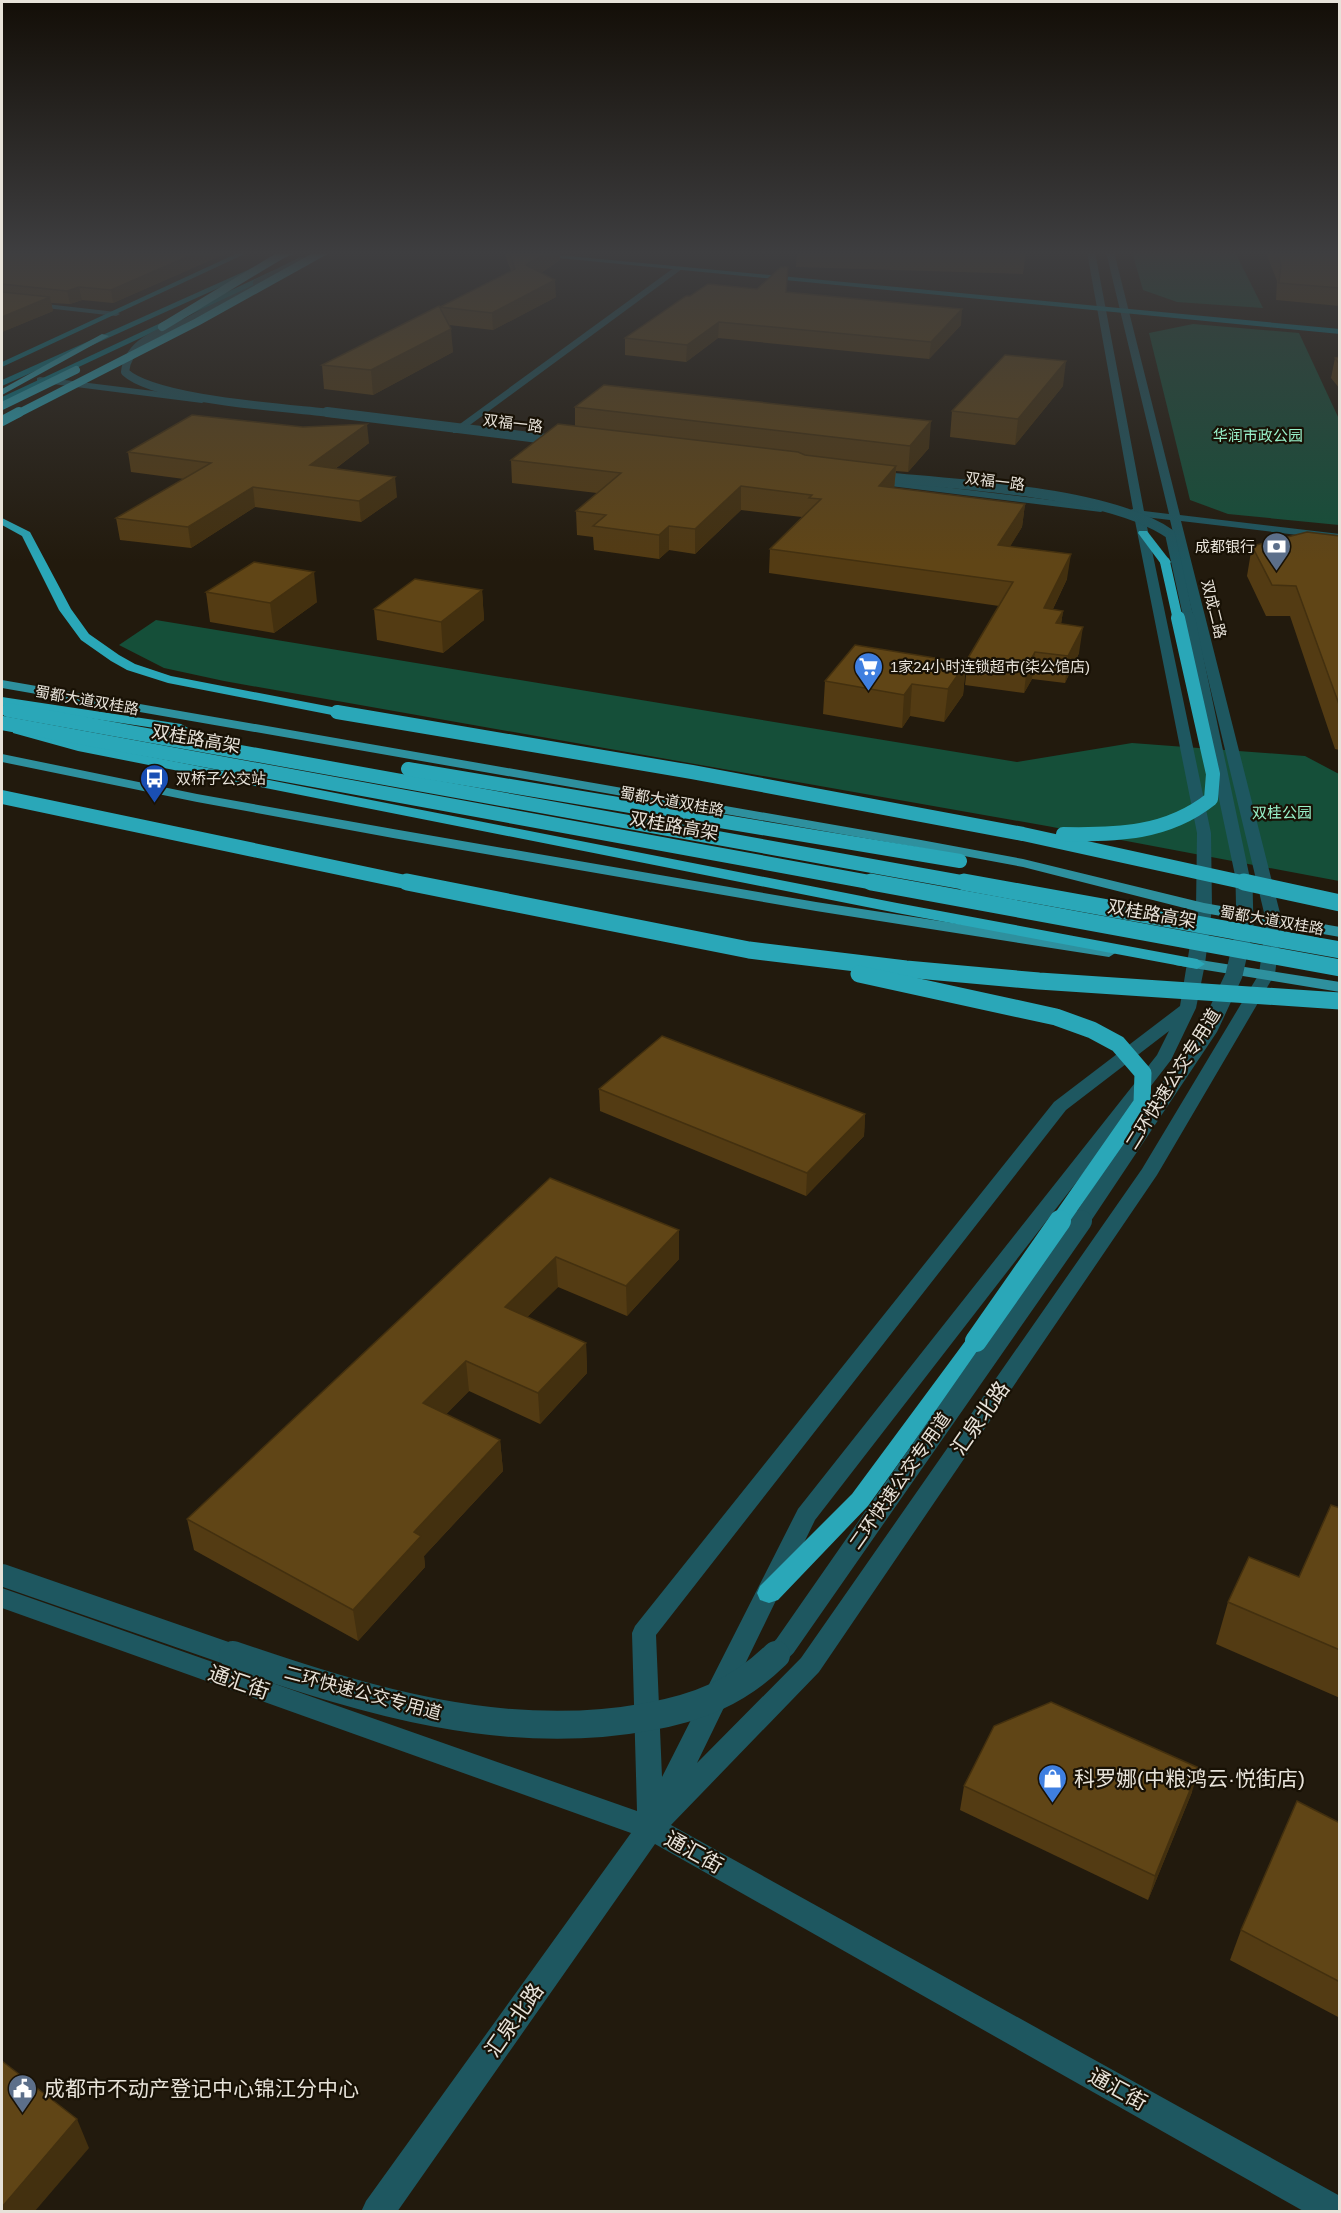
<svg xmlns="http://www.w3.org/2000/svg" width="1341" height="2213" font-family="Helvetica,'Noto Sans SC',sans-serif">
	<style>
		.green { fill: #154f39 }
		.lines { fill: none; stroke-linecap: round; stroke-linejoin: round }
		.lane { fill: #1e5760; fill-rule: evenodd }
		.street { fill: #1e5760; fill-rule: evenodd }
		.secondary { fill: #047987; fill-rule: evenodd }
		.primary { fill: #2e909e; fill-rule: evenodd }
		.highway { fill: #2aa7b8; fill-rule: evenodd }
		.lane-bridge-far5 { stroke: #1e5760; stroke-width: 8 }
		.lane-bridge-far4 { stroke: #1e5760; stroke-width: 10 }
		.lane-bridge-far3 { stroke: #1e5760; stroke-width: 14 }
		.lane-bridge-far2 { stroke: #1e5760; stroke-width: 17 }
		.lane-bridge-far1 { stroke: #1e5760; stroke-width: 22 }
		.lane-bridge { stroke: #1e5760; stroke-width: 28 }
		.highway-bridge-far4 { stroke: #2aa7b8; stroke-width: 8 }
		.highway-bridge-far3 { stroke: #2aa7b8; stroke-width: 10 }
		.highway-bridge-far2 { stroke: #2aa7b8; stroke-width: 14 }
		.highway-bridge-far1 { stroke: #2aa7b8; stroke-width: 17 }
		.highway-bridge { stroke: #2aa7b8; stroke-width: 22 }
		.wall { fill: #533b13 }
		.shaded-wall { fill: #43300f }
		.building { fill: #604516; stroke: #43300f; stroke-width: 1.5 }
		.labels { text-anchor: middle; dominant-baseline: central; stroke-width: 4.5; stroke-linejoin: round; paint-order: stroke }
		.far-street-label { font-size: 15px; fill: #e7e2d9; stroke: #181105 }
		.far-park-label { font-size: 15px; fill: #99f2ca; stroke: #181105 }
		.far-poi-label { font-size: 15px; fill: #e7e2d9; stroke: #181105; text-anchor: start }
		.street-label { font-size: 18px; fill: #e7e2d9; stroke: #181105 }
		.near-street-label { font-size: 21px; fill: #e7e2d9; stroke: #181105 }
		.near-poi-label { font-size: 21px; fill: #e7e2d9; stroke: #181105; text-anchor: start }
	</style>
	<rect width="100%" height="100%" fill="#221a0d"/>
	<g class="green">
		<polygon points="1132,252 1235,252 1263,308 1177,302 1143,290"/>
		<polygon points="1193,324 1299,333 1339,419 1339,525 1228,514 1190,500 1149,333"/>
		<polygon points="156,620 1017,762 1132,743 1305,756 1339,774 1339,881 1047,826 224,681 164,668 119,645"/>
	</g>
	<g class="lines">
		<polygon class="lane" points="254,281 261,283 183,325 176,323"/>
		<g class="street">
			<path d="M1087,252H1095L1144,511L1169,514L1106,252H1114L1180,515L1340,534V540L1181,521L1282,921L1275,974L1157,1175L819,1672L671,1825L1340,2196V2212H1305L655,1844L397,2212H361L366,2201L631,1833L2,1608V1588L637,1811L632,1633L635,1626L1054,1102L1180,1006L1196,908L1197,833L1134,516L1124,512L1133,509ZM1145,517L1170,520L1266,921L1259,974L1142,1169L801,1658L697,1763L815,1520L1171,1060L1196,1008L1205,964L1212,908L1211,833ZM1169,1031L1157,1055L798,1509L662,1777L656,1635L1066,1110Z"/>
			<polygon points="675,267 682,269 459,433 453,433 453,429"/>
			<polygon points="2,299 116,312 120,314 116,316 2,303"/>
			<polygon points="40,377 202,397 207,400 202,403 37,382 37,378"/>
			<polygon points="870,478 1101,506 1106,509 1101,512 866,483 866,479"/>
		</g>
		<g class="secondary">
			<polygon points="240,252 249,252 2,367 2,362"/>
			<polygon points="288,252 298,252 2,386 2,380"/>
			<polygon points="497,252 526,252 1340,329 1340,334"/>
			<polygon points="272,271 279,273 2,403 2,397"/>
		</g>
		<g class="primary">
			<polygon points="2,680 921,840 1023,859 1204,903 1340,927 1340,937 1204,913 1023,867 921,848 2,688"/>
			<polygon points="2,754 197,794 393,829 816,902 1109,947 1117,952 1109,957 816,911 393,838 197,802 2,762"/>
			<polygon points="1181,957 1340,982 1340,992 1175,965 1173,962 1175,959"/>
		</g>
		<g class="highway">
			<polygon points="102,334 109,336 2,395 2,389"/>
			<polygon points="2,518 30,532 71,609 89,634 119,655 135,664 171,676 337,708 344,712 337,716 168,683 127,670 111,661 81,640 59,610 22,536 2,525"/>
			<polygon points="1139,531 1147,531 1171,562 1169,564 1161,564 1138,533"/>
			<polygon points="2,697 181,724 188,728 181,732 2,705"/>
			<polygon points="18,726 80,743 897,903 1197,959 1205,964 1197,969 897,913 78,751 13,733 13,727"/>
			<polygon points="976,1334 983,1336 986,1341 983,1346 868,1506 778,1600 769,1603 760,1600 757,1593 760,1586 852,1494 969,1336"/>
		</g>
		<g class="lane-bridge-far5">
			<polyline points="257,283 301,261"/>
			<path d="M180,323C157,334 128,343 125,372C156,401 292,408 339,414"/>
		</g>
		<g class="lane-bridge-far4">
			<polyline points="327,412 563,441"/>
			<path d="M871,476C950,484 1107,490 1170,534L1189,620"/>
		</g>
		<polyline class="lane-bridge-far3" points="1188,618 1244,884"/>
		<polyline class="lane-bridge-far2" points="1080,1222 1210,1027 1234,975 1245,927 1244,882"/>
		<g class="lane-bridge-far1">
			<polyline points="2,1575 238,1657"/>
			<polyline points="774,1657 785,1646 1081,1221"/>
		</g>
		<path class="lane-bridge" d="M233,1655C367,1701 505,1743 647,1717C698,1708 738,1692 776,1655"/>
		<g class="highway-bridge-far4">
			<polyline points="162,327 286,252"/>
			<polyline points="2,406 76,370"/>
			<polyline points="17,414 197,322 323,252"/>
		</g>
		<g class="highway-bridge-far3">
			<polyline points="2,421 19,412"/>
			<polyline points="1165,562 1178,620"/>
		</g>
		<g class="highway-bridge-far2">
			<polyline points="8,710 972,884"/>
			<polyline points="337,712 692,772 1023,834 1251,884"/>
			<polyline points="2,723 880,884"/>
			<polyline points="408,769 960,861"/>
			<polyline points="2,797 415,884"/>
			<path d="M1063,834C1117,835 1167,834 1211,799L1213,774L1178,618"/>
		</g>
		<g class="highway-bridge-far1">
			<polyline points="407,882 749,950 906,969 1039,981 1340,1001"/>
			<polyline points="871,882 1340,968"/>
			<polyline points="964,882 1340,950"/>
			<polyline points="1244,882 1340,903"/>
			<polyline points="859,974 1056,1017 1092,1030 1118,1044 1143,1073 1142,1103 1059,1222"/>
		</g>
		<polyline class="highway-bridge" points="976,1341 1060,1221"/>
	</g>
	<g class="wall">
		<polygon points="2,252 229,252 113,303 82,300 70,304 51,303 53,311 2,332"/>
		<polygon points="504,252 573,252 570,254 560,253 560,260 541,273 556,297 493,330 449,325 453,352 373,395 324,389 322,365 440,308 511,271"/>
		<polygon points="797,252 1026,252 1023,274 796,267"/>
		<polygon points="1262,252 1340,252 1340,306 1276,300 1277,281 1266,253"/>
		<polygon points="786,292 961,325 929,359 718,338 686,362 625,355 625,338 690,296"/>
		<polygon points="1340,357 1340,389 1331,378 1335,358"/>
		<polygon points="1063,386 1015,445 950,437 952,411"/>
		<polygon points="575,407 929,448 908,472 896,471 894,488 1025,504 1022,527 1010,546 1067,579 1053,609 1063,611 1061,624 1079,653 1065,683 1032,679 1024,693 965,685 968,658 999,606 769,573 770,549 802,517 741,510 695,554 669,550 659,559 594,550 593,537 577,535 576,511 597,493 512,483 511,460 575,426"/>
		<polygon points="369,443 335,469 397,497 361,522 255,507 191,548 120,540 116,518 184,479 131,472 128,452"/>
		<polygon points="1340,536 1340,750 1335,749 1290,616 1266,616 1247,576 1252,546"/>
		<polygon points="482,590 484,620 443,653 377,640 374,609"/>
		<polygon points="206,592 317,602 274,633 210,622"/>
		<polygon points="966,663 963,695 944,722 910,716 902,728 823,714 825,681"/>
		<polygon points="599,1089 865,1114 864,1136 806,1196 600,1111"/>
		<polygon points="550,1178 679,1230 679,1259 627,1316 558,1287 527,1317 586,1343 587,1373 540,1424 469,1391 446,1414 500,1440 503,1471 424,1556 425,1567 358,1641 194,1550 187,1519"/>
		<polygon points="1340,1508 1340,1698 1216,1644 1228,1602 1299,1577"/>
		<polygon points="964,1786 1192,1792 1148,1900 960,1810"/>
		<polygon points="1340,1823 1340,2018 1230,1960 1241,1930"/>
	</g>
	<g class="shaded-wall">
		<polygon points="198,252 229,252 113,303 111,290"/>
		<polygon points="547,252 560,252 560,260 527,281 526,265"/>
		<polygon points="555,280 556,297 493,330 492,313"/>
		<polygon points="79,287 82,300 70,304 67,291"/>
		<polygon points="50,297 53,311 2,332 2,317"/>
		<polygon points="962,309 961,325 929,359 931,342"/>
		<polygon points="719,322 718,338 686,362 687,345"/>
		<polygon points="451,329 453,352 373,395 371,370"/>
		<polygon points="1066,361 1063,386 1015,445 1018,419"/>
		<polygon points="931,421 929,448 908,472 910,446"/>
		<polygon points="367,424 369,443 312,486 310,465"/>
		<polygon points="896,466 894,489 879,486"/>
		<polygon points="395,477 397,497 361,522 359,501"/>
		<polygon points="741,486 741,510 695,554 695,529"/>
		<polygon points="253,487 255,507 191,548 188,527"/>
		<polygon points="1025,504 1022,527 996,570 998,545"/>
		<polygon points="669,526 669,550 659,559 659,535"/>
		<polygon points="1071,554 1067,579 1041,634 1044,608"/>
		<polygon points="314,572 317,602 274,633 270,603"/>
		<polygon points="482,590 484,620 443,653 441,622"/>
		<polygon points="1063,611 1059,637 1056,623"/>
		<polygon points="1083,627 1079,653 1065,683 1068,656"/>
		<polygon points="1035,652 1032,679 1024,693 1027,666"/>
		<polygon points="966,663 963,695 944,722 948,689"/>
		<polygon points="912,684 910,716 902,728 904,695"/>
		<polygon points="865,1114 864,1136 806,1196 807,1173"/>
		<polygon points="679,1230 679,1259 627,1316 626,1286"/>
		<polygon points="556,1257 558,1287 507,1337 505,1307"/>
		<polygon points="586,1343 587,1373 540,1424 538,1393"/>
		<polygon points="466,1361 469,1391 427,1434 423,1403"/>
		<polygon points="500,1440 503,1471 424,1556 425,1567 358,1641 353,1610 414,1532"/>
		<polygon points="1199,1768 1192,1792 1148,1900 1155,1876"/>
		<polygon points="77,2119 89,2148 35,2211 2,2211 2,2207"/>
	</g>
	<g class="building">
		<polygon points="2,252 198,252 111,290 79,287 67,291 2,284"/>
		<polygon points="509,252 547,252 526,265 555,280 492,313 440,307 515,269"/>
		<polygon points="1276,252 1340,252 1340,288 1279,283 1281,264"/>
		<polygon points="781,267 788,267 786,292 962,309 931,342 719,322 687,345 625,338 686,296 690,296 708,284 757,289"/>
		<polygon points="2,292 50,297 2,317"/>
		<polygon points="439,306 451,329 371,370 322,365"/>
		<polygon points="1005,355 1066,361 1018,419 952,411"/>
		<polygon points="1340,357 1340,365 1335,358"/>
		<polygon points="604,385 931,421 910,446 575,407"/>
		<polygon points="192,415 303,427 367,424 310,465 395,477 359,501 253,487 188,527 116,518 211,463 128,452"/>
		<polygon points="558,424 798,452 805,455 896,466 879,486 1025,504 998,545 1071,554 1044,608 1063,611 1056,623 1083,627 1068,656 1035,652 1027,666 968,658 1013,582 770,549 821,499 809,498 812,495 741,486 695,529 669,526 659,535 593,526 606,515 576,511 621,473 511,460"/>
		<polygon points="1307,532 1340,536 1340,707 1296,586 1272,585 1252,546"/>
		<polygon points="254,562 314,572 270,603 206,592"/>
		<polygon points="415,579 482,590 441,622 374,609"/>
		<polygon points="855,645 966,663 948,689 912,684 904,695 825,681"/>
		<polygon points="662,1036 865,1114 807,1173 599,1089"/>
		<polygon points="550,1178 679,1230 626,1286 556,1257 505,1307 586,1343 538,1393 466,1361 423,1403 500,1440 414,1532 421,1536 353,1610 187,1519"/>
		<polygon points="1331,1505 1340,1508 1340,1650 1228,1602 1249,1557 1299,1577"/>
		<polygon points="1051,1702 1199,1768 1155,1876 964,1786 994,1726"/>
		<polygon points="1297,1801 1340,1823 1340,1982 1241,1930"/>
		<polygon points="2,2061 77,2119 2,2207"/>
	</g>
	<linearGradient id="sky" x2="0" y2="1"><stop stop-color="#130e07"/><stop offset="0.45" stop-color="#3e3e40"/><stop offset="1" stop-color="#3e3e40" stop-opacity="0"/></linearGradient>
	<rect width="1341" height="562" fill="url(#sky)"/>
	<defs>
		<symbol id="bank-pin" viewBox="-11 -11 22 30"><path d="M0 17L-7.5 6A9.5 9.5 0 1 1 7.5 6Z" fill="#5c6f8a" stroke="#181105"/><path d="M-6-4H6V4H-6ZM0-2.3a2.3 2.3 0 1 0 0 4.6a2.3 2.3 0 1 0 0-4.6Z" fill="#fff"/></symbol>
		<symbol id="supermarket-pin" viewBox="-11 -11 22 30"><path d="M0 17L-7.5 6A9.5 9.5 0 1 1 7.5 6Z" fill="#3f7fe0" stroke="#181105"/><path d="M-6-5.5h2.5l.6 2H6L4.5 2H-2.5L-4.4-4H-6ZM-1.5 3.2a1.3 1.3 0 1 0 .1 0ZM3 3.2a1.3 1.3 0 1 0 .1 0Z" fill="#fff"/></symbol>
		<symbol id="bus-pin" viewBox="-11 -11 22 30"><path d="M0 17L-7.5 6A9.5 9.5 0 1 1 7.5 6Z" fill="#1a4fb4" stroke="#181105"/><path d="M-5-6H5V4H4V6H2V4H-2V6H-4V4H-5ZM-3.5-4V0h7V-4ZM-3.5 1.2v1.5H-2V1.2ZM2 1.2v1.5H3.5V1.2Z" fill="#fff"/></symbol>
		<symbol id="shop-pin" viewBox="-11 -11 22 30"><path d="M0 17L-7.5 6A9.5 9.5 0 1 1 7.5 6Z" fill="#3f7fe0" stroke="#181105"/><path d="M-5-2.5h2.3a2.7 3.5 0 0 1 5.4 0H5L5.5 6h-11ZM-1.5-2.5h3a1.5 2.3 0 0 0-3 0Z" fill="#fff"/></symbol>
		<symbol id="civic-pin" viewBox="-11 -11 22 30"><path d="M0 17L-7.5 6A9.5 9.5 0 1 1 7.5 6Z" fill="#5c6f8a" stroke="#181105"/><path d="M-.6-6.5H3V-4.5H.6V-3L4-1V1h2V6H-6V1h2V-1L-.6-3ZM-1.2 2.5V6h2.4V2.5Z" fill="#fff"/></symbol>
	</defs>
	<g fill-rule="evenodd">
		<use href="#bank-pin" x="1260" y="530" width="33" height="45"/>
		<use href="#supermarket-pin" x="852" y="650" width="33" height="45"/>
		<use href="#bus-pin" x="138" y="762" width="33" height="45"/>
		<use href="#shop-pin" x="1036" y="1762" width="33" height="45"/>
		<use href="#civic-pin" x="6" y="2072" width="33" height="45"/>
	</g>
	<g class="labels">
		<g class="far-street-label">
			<text transform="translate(513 423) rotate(7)">双福一路</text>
			<text transform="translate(995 481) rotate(7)">双福一路</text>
			<text transform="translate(1214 609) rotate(76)">双成二路</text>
			<text transform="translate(87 700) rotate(10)">蜀都大道双桂路</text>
			<text transform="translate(672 801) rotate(10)">蜀都大道双桂路</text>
			<text transform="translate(1272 920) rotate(10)">蜀都大道双桂路</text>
		</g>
		<g class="far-park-label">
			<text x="1258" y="435">华润市政公园</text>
			<text x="1282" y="812">双桂公园</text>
		</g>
		<g class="far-poi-label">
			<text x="1255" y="546" text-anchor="end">成都银行</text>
			<text x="890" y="666">1家24小时连锁超市(柒公馆店)</text>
			<text x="176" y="778">双桥子公交站</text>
		</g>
		<g class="street-label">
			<text transform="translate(196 739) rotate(10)">双桂路高架</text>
			<text transform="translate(674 826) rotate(10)">双桂路高架</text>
			<text transform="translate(1152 914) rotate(10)">双桂路高架</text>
			<text transform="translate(1173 1079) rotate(-58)">二环快速公交专用道</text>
			<text transform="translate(900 1481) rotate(-55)">二环快速公交专用道</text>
			<text transform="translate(363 1693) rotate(15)">二环快速公交专用道</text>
		</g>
		<g class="near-street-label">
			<text transform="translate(980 1418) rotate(-55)">汇泉北路</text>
			<text transform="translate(239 1682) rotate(19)">通汇街</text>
			<text transform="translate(694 1852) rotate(29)">通汇街</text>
			<text transform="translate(514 2020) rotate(-55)">汇泉北路</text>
			<text transform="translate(1118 2089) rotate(29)">通汇街</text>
		</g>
		<g class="near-poi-label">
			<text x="1074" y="1778">科罗娜(中粮鸿云·悦街店)</text>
			<text x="44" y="2088">成都市不动产登记中心锦江分中心</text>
		</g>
	</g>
	<rect width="1341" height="2213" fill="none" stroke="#e7e2d9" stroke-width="6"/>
</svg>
